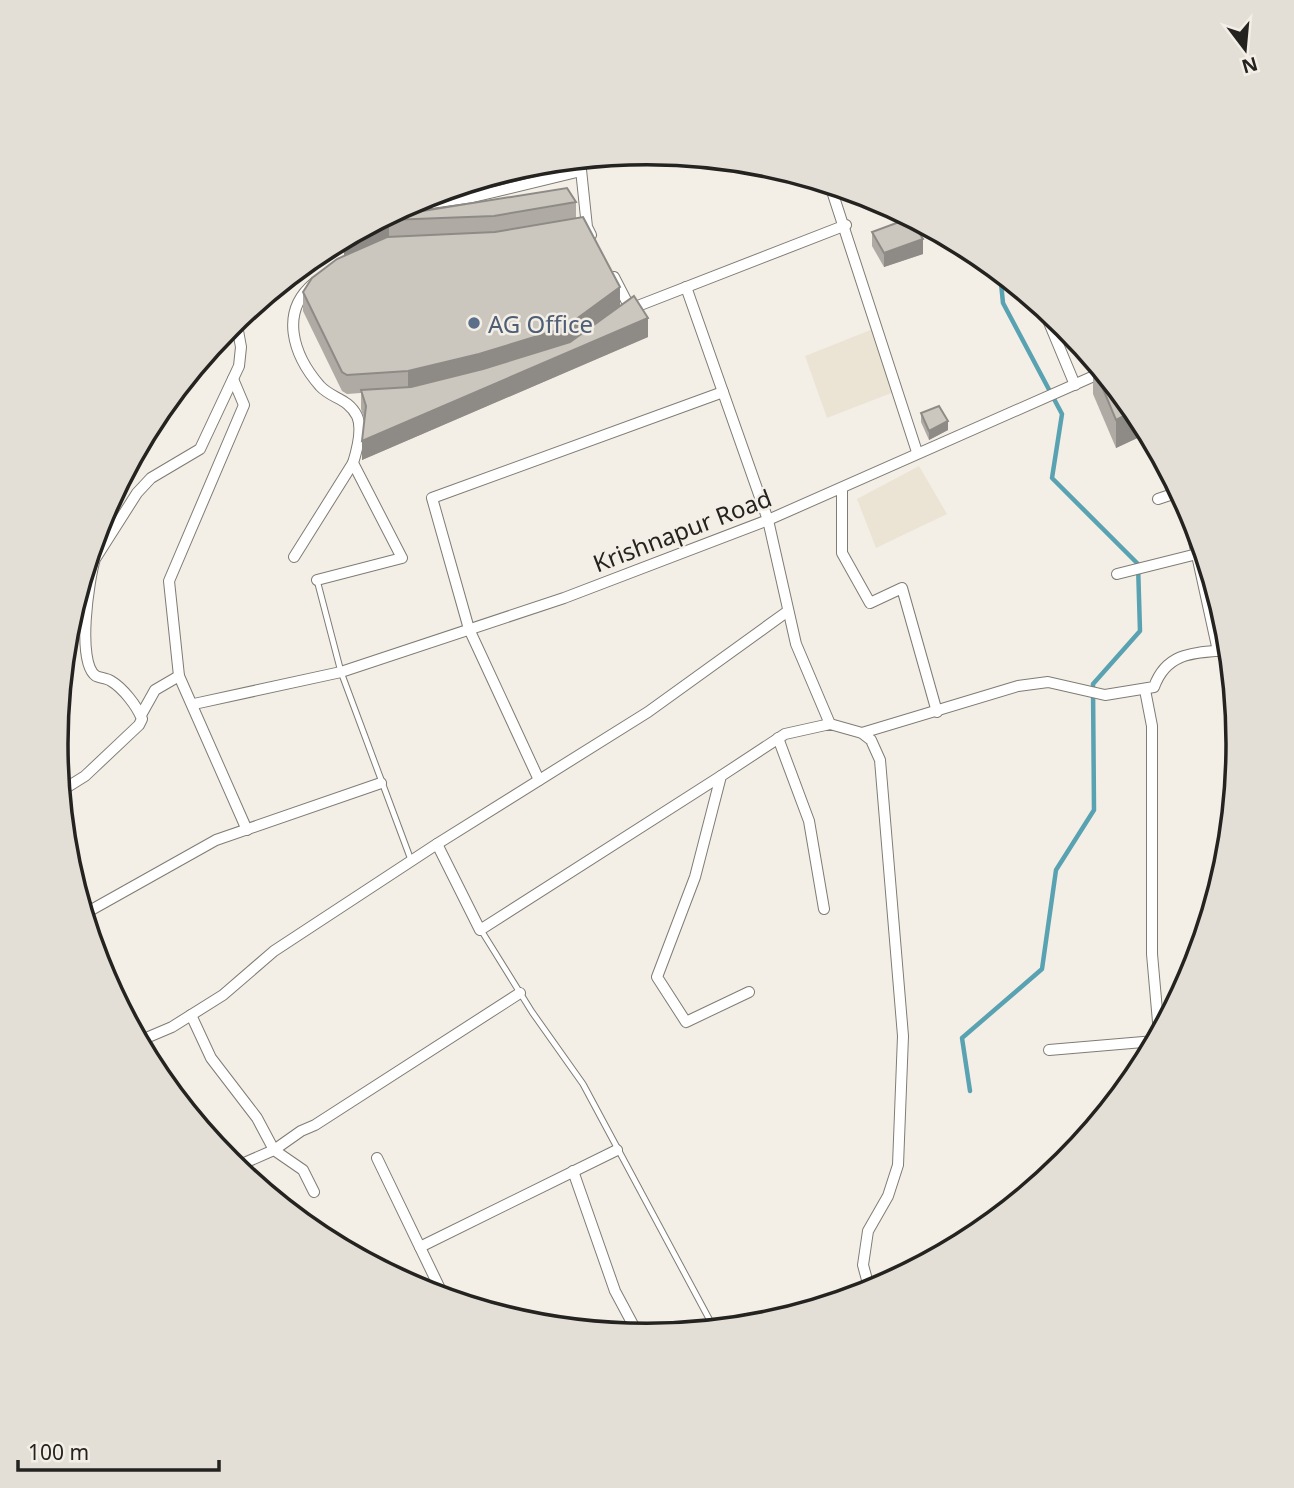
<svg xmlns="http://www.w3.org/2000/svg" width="1294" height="1488" font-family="'Noto Sans',sans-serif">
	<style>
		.built { fill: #ebe4d5 }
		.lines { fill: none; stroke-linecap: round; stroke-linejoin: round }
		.stream { stroke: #59a2b2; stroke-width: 4.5 }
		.service-casing { stroke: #7f7c74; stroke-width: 7 }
		.minor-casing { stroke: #7f7c74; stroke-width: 12 }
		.service { stroke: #fff; stroke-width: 5 }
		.minor { stroke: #fff; stroke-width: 10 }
		.wall { fill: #afaba4 }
		.shaded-wall { fill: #8e8b86 }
		.building { fill: #cbc7bf; stroke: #8e8b86; stroke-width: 2 }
		.service-dot { fill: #5c6f8a; stroke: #f3efe7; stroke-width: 2.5 }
		.labels { text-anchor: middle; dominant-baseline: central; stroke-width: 5; stroke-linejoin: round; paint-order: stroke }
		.service-label { font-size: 24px; fill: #4e5e75; stroke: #f3efe7; text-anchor: start }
		.street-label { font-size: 24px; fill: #252320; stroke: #f3efe7 }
		.rim { fill: none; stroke: #252320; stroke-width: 3.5 }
	</style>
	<rect width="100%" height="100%" fill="#f3efe7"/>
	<g class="built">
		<polygon points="878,327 894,392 827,418 805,356"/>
		<polygon points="919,466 947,514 876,548 857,499"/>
	</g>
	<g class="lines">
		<polyline class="stream" points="970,1091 962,1038 1042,969 1056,870 1094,810 1093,684 1140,631 1138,564 1052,478 1062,414 1003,303 1000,273"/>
		<defs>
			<g id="service">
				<polyline points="317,580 341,672 411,860"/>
				<polyline points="481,930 532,1012 583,1084 714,1328"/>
			</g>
			<g id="minor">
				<polyline points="580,160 587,227 591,235"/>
				<polyline points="830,185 917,452"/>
				<polyline points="403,207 473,197 581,171"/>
				<polyline points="614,277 630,308"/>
				<path d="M314,283C279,312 293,355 320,386C332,399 348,398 357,416C363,429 357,450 353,463L402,558L317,580"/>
				<polyline points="686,287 768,520 796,644 830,724"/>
				<polyline points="1043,308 1075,385"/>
				<polyline points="630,309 846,225"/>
				<polyline points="233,379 244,405 169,581 179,676 247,830"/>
				<polyline points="842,488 842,553 870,603 902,588 937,712"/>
				<polyline points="1158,499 1179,492"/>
				<polyline points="1186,505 1218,651"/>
				<polyline points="294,557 353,463"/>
				<polyline points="1117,574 1201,553"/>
				<polyline points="1145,690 1152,726 1152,954 1159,1033"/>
				<polyline points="194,704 341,672 564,598 768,520 1103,372"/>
				<polyline points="141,715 155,690 179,676"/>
				<path d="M862,733L1018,686L1048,682L1105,695L1154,687C1167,651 1195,653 1229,650"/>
				<polyline points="778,738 809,821 824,909"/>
				<polyline points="539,780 469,629 432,498 723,392"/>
				<path d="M61,791L85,776L139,725L142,719C137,706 123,688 111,681C107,678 100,678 96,676C76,663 89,578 95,559L137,493L151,478L200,449L239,366L241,347L236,320"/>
				<polyline points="437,844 480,930 721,776"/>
				<polyline points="84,914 216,840 381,783"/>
				<polyline points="749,992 686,1022 657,977 695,877 721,776 785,734 830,724 862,733 871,740 880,760 903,1036 898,1165 888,1196 868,1231 863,1265 870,1291"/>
				<polyline points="191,1015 211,1058 257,1118 274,1150 301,1131 315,1125 520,993"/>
				<polyline points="139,1041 172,1027 223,995 274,951 437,844 648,712 788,611"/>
				<polyline points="1049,1050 1155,1041"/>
				<polyline points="377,1158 444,1297"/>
				<polyline points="235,1167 274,1150 303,1170 314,1192"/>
				<polyline points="573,1171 615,1291 638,1334"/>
				<polyline points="420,1247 617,1150"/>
			</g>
		</defs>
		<use href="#service" class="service-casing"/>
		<use href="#minor" class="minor-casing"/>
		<use href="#service" class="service"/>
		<use href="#minor" class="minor"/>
	</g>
	<g class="wall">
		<polygon points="576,202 576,218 620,306 648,337 362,460 364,419 361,409 361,393 347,394 342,391 303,311 303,292 344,256 344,239 385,217"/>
		<polygon points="872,232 923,254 884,267 872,246"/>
		<polygon points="1093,365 1139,416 1148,433 1116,448 1093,394"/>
		<polygon points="921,413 948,430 929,440 921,422"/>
	</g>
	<g class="shaded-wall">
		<polygon points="389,220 389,239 344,258 344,239"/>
		<polygon points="923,239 923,254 884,267 884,253"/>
		<polygon points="620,287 620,306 564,347 408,390 408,371"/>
		<polygon points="648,318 648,337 362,460 362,441"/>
		<polygon points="1134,411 1139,416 1148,433 1116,448 1116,420"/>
		<polygon points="948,421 948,430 929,440 929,431"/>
	</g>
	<g class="building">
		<polygon points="567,188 576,202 494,216 389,220 348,237 385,217"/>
		<polygon points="583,217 620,287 564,328 479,354 408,371 347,375 342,372 303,292 312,278 337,259 387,237 495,232"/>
		<polygon points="910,218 923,239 884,253 872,232"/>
		<polygon points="634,296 648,318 362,441 366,406 361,390 411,387 483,369 570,342"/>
		<polygon points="1096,364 1134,411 1116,420 1093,365"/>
		<polygon points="939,406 948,421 929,431 921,413"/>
	</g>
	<circle class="service-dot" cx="474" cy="323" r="7"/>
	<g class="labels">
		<g class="service-label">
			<text x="488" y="323">AG Office</text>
		</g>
		<g class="street-label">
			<text transform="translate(682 530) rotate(-21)">Krishnapur Road</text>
		</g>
	</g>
	<path d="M0 0H1294V1488H0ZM68 744a579 579 0 1 1 1158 0a579 579 0 1 1-1158 0Z" fill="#e3dfd7" fill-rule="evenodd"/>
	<path class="rim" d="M68 744a579 579 0 1 1 1158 0a579 579 0 1 1-1158 0Z"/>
	<g transform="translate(1245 49) rotate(164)" stroke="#f3efe7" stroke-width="5" paint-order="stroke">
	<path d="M0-5L12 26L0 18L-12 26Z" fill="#252320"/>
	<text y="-10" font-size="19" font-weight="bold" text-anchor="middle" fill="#252320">N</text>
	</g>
	<path d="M18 1460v10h201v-10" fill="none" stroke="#252320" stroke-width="3.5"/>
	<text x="28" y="1460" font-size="21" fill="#252320" stroke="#f3efe7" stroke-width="5" paint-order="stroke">100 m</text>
</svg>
